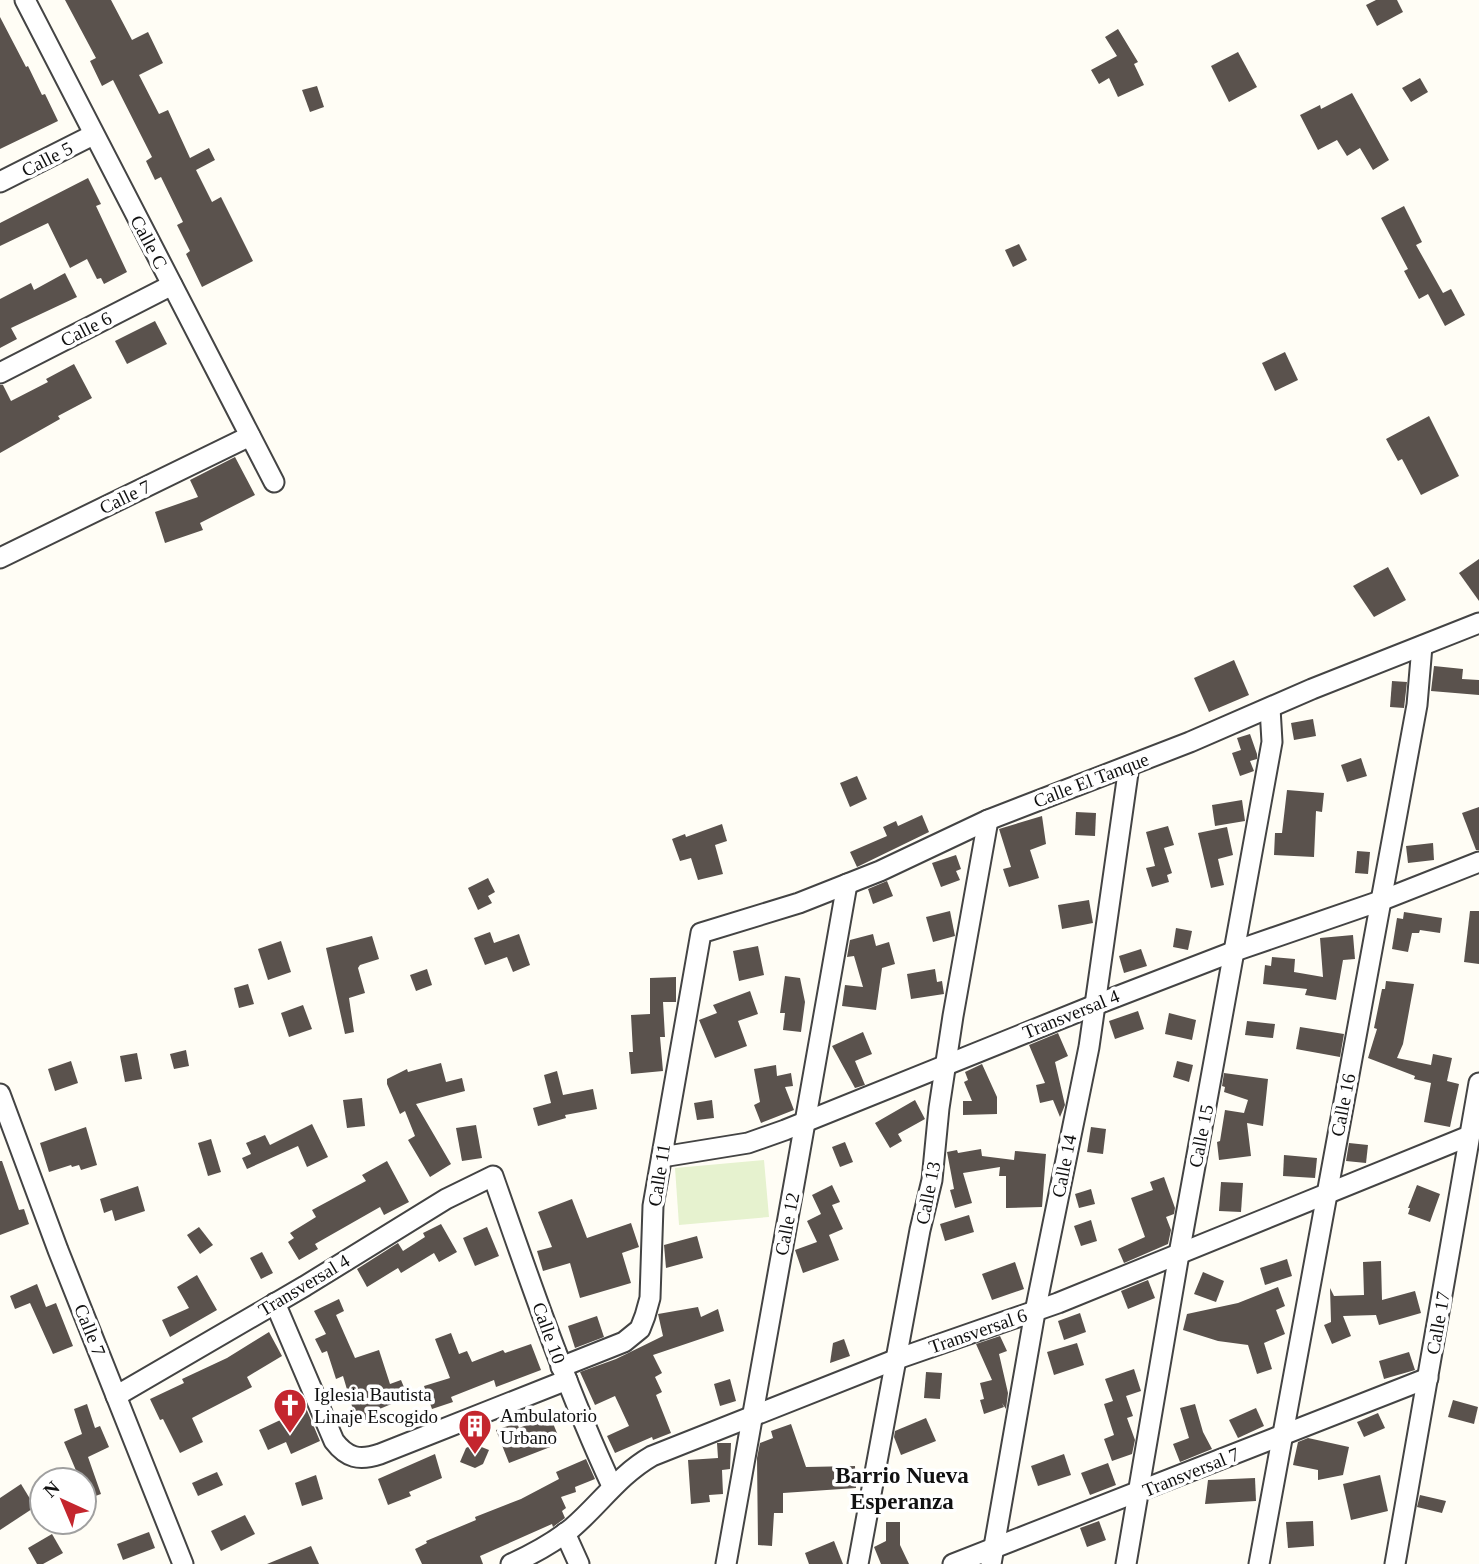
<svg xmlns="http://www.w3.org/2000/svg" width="1479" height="1564" font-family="'Times New Roman',serif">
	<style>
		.pitch { fill: #e6f2cf }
		.building { fill: #5a524d }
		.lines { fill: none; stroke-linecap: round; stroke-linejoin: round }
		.minor-casing { stroke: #444; stroke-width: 23 }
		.minor { stroke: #fff; stroke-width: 19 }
		.labels { text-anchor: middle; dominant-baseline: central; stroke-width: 7; stroke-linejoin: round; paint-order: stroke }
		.street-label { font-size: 19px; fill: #111; stroke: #fff }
		.poi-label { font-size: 19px; fill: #111; stroke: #fff; text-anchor: start }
		.quarter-label { font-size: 23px; font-weight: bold; fill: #111; stroke: #fff }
	</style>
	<rect width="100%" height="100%" fill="#fffdf5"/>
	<polygon class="pitch" points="764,1160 769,1217 679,1225 675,1168"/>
	<g class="building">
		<polygon points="65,0 111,0 132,40 148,32 163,63 139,75 159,114 168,110 190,158 209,148 215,160 196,170 212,202 221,197 253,261 202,287 186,254 190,251 177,225 183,222 161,177 155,180 146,161 152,157 113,80 102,86 90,61 96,58"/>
		<polygon points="1376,0 1397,0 1403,12 1377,26 1366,5"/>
		<polygon points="0,17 26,67 28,66 42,95 45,94 58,121 0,149"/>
		<polygon points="1118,29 1138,62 1134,64 1144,85 1118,97 1109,78 1099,84 1091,70 1117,56 1105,37"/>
		<polygon points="1238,52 1257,87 1229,102 1211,66"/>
		<polygon points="1420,78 1428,92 1411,102 1402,88"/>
		<polygon points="317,86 324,107 310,112 302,90"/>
		<polygon points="1352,93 1389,160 1373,170 1360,148 1347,156 1337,140 1318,150 1300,115 1320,105 1321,109"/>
		<polygon points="88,178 101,204 96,206 127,272 104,284 101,278 97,279 87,259 70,268 48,223 0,246 0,223"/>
		<polygon points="1404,206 1422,242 1416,245 1443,293 1451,289 1465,315 1445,326 1428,294 1419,299 1404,271 1408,269 1381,218"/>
		<polygon points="1019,244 1027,260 1013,267 1005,250"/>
		<polygon points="65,273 77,297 11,328 17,339 0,348 0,299 31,283 34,290"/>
		<polygon points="155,321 167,344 127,364 115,341"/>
		<polygon points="1285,352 1298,380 1275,391 1262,363"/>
		<polygon points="74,364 92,398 58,416 60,419 0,453 0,385 3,385 11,401 48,382 46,379"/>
		<polygon points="1429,416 1459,476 1421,495 1402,459 1398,461 1386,439"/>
		<polygon points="235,457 255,495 200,523 203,530 165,543 155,512 198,497 190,480"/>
		<polygon points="1479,559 1479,601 1459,573"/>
		<polygon points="1388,567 1406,600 1374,617 1353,586"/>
		<polygon points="1234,660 1249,695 1209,712 1194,678"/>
		<polygon points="1434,666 1463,669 1462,679 1479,680 1479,695 1431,691"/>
		<polygon points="1392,681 1407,682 1404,708 1390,707"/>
		<polygon points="1313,719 1316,736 1294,740 1291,723"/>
		<polygon points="1250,734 1257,754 1257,759 1250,761 1254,771 1240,776 1232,753 1241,750 1237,738"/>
		<polygon points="1361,758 1367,776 1347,782 1341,765"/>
		<polygon points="857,776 867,799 850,807 840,783"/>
		<polygon points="1287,790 1324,793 1322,812 1316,811 1314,857 1274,855 1275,833 1282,833"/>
		<polygon points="1242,800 1245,821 1215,826 1212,805"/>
		<polygon points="1479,807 1479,850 1476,850 1462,813"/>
		<polygon points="1076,812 1096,813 1095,836 1075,835"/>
		<polygon points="922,815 929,832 857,867 850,852 887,836 883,827 896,821 898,826"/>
		<polygon points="1042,816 1046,844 1030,850 1039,878 1009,887 1003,869 1011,867 999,829"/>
		<polygon points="722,824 727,841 715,845 723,874 698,880 691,858 680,861 672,839 685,834 686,837"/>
		<polygon points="1168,826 1174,845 1164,848 1172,873 1167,875 1169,882 1152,887 1146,868 1155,866 1146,832"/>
		<polygon points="1227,827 1233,855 1218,859 1224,885 1211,888 1198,833"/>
		<polygon points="1433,843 1434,860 1408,863 1406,846"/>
		<polygon points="1357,851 1370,852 1368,874 1355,873"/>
		<polygon points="956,855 961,869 956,871 960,880 941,887 932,863"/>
		<polygon points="488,878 495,892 488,896 492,903 478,910 468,888"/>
		<polygon points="887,881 893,896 873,904 868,889"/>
		<polygon points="1089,900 1093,923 1062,929 1058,905"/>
		<polygon points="950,911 955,936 933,942 926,917"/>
		<polygon points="1470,911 1479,911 1479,964 1464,962"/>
		<polygon points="1404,912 1442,918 1440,933 1420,930 1419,933 1412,933 1408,952 1392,949 1397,918 1403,919"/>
		<polygon points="1176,928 1192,931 1188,950 1173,947"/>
		<polygon points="490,932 494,943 519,934 530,965 513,972 507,957 485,965 474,938"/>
		<polygon points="873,934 876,946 889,942 895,964 882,968 876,1010 842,1006 845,985 863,987 854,956 847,957 850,940"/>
		<polygon points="1353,935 1355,959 1343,960 1336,1000 1305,995 1307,989 1263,984 1265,965 1271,966 1272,957 1295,959 1294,972 1323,977 1320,938"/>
		<polygon points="372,936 379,959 360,965 358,968 365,993 349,998 354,1032 345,1034 326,948"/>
		<polygon points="281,941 291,972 268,980 258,949"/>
		<polygon points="758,946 764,975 739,981 733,951"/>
		<polygon points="1141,949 1147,966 1124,973 1119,956"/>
		<polygon points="427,969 432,985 416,991 410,975"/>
		<polygon points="935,969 937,982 942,981 944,994 911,999 907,974"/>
		<polygon points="785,976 800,978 805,1002 801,1032 783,1030 785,1013 780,1013"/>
		<polygon points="676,977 676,1002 663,1002 665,1037 660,1037 663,1071 631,1074 629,1052 633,1052 631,1015 650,1014 650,978"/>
		<polygon points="1386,981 1414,984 1403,1044 1397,1058 1431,1065 1433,1054 1452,1058 1447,1081 1459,1084 1450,1127 1424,1122 1431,1083 1414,1079 1415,1076 1368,1058 1377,1029 1374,1028 1382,989 1385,989"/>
		<polygon points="248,984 254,1004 239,1008 234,988"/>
		<polygon points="750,991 758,1014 738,1021 747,1046 715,1058 699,1020 717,1013 713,1005"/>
		<polygon points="303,1005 312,1029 289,1037 281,1013"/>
		<polygon points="1138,1011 1144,1029 1115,1039 1109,1021"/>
		<polygon points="1169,1013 1196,1020 1192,1040 1165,1034"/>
		<polygon points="1247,1021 1275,1024 1273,1038 1245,1035"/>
		<polygon points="1300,1027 1344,1034 1340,1057 1296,1049"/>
		<polygon points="863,1032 872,1054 855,1061 865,1085 855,1088 832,1046"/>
		<polygon points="1058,1033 1068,1056 1055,1062 1065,1105 1060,1117 1053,1100 1040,1103 1036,1085 1045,1083 1029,1045"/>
		<polygon points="186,1050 189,1066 174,1069 170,1054"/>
		<polygon points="137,1053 142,1079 125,1082 120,1056"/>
		<polygon points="71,1061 78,1083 55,1091 48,1069"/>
		<polygon points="1177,1061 1193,1065 1189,1082 1173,1077"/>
		<polygon points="441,1063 446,1082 462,1078 465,1091 416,1104 451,1164 430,1177 408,1140 415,1136 405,1111 400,1114 387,1084 387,1079 407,1069 408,1072"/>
		<polygon points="982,1064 997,1097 997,1114 963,1115 963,1101 972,1101 964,1082 968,1080 965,1072"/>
		<polygon points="776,1065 777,1076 791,1073 793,1086 785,1087 794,1110 761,1123 754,1105 760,1102 754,1069"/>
		<polygon points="557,1071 563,1095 593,1089 597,1109 565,1115 566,1118 538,1126 533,1108 551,1103 544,1075"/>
		<polygon points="1224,1073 1268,1079 1263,1126 1247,1123 1251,1156 1219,1160 1217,1142 1220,1141 1225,1110 1244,1113 1248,1100 1224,1092 1225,1087 1222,1086"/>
		<polygon points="362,1098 365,1126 347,1128 343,1100"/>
		<polygon points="712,1100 714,1118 697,1120 694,1103"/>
		<polygon points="915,1100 925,1119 898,1134 902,1141 890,1148 875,1123"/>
		<polygon points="312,1124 328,1157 307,1167 298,1146 247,1169 242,1158 251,1154 246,1143 265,1135 270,1145"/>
		<polygon points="476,1125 482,1158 462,1161 456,1128"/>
		<polygon points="86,1127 97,1165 81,1170 79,1165 72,1167 71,1165 49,1172 40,1143"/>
		<polygon points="1091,1127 1106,1129 1103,1154 1087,1152"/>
		<polygon points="211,1139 221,1172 208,1176 198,1143"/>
		<polygon points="845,1142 853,1162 840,1167 832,1147"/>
		<polygon points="1349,1143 1368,1145 1366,1163 1346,1161"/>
		<polygon points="981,1149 982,1156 1014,1160 1015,1151 1046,1154 1042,1207 1006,1208 1006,1176 999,1176 1000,1167 963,1173 972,1203 955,1208 950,1190 954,1189 947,1152 957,1150 958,1153"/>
		<polygon points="1284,1155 1317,1158 1315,1178 1283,1176"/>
		<polygon points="0,1161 2,1161 19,1210 24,1209 29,1224 0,1235"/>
		<polygon points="387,1161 409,1202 384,1215 380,1207 315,1244 318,1249 299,1260 288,1242 294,1238 290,1233 316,1217 312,1210 366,1181 362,1175"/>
		<polygon points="1164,1177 1175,1208 1174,1214 1166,1217 1171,1230 1168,1244 1124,1263 1118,1249 1145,1237 1131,1198 1153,1190 1150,1182"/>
		<polygon points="1221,1182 1243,1183 1241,1212 1219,1211"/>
		<polygon points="832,1185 840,1202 832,1205 843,1229 829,1235 839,1260 803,1273 795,1250 817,1242 807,1221 821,1214 812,1195"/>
		<polygon points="1417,1185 1440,1194 1430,1222 1408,1214 1410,1208 1408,1208"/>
		<polygon points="138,1186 145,1211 115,1221 112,1210 104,1213 100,1199"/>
		<polygon points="1091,1189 1095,1204 1079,1208 1075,1194"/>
		<polygon points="572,1199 587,1238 631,1223 639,1247 622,1253 631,1283 580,1298 570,1263 543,1271 537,1251 552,1247 538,1212"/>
		<polygon points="969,1215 974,1232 945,1241 940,1224"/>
		<polygon points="1091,1220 1097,1241 1081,1246 1074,1226"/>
		<polygon points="441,1224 457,1252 439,1262 434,1253 401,1273 398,1268 367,1287 357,1269 398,1243 403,1251 425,1237 423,1233"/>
		<polygon points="199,1227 213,1245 200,1254 187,1235"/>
		<polygon points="487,1227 499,1256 475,1266 463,1238"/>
		<polygon points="697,1236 703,1258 666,1268 664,1245"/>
		<polygon points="262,1252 273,1273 261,1279 250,1258"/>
		<polygon points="1287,1259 1292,1276 1265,1285 1260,1268"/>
		<polygon points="1381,1261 1382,1300 1415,1291 1421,1313 1379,1325 1376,1315 1343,1316 1351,1336 1332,1344 1324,1325 1331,1322 1330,1288 1334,1296 1364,1295 1363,1262"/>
		<polygon points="1015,1262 1024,1289 992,1300 982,1274"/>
		<polygon points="1203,1272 1224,1281 1216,1302 1194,1294"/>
		<polygon points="197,1275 217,1310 170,1337 162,1320 189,1308 177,1287"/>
		<polygon points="1148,1280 1155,1298 1128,1309 1121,1291"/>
		<polygon points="37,1284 46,1307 56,1303 73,1346 53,1354 30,1303 15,1309 10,1296"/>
		<polygon points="1278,1287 1285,1306 1276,1310 1285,1334 1264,1343 1272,1369 1257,1374 1248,1345 1218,1341 1183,1330 1187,1314 1238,1303"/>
		<polygon points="339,1299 344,1311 336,1315 355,1358 379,1350 390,1384 401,1380 408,1397 370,1413 371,1419 357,1423 343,1376 336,1379 327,1351 322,1353 315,1339 326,1334 314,1311"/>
		<polygon points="698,1307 701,1317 718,1309 724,1331 653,1355 662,1373 655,1377 662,1392 656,1395 671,1433 653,1440 652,1437 615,1453 607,1436 629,1426 615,1396 595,1405 580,1372 616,1359 663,1336 658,1314"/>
		<polygon points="1080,1313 1086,1332 1064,1340 1058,1321"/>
		<polygon points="597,1316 604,1337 575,1348 568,1326"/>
		<polygon points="269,1332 282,1356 247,1377 252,1387 192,1418 203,1442 180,1453 163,1419 160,1420 150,1399 184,1383 182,1379 227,1358"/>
		<polygon points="451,1333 459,1354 467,1351 472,1362 503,1350 505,1353 531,1344 541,1370 496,1387 494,1380 451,1397 453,1402 432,1409 424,1386 450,1378 435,1339"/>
		<polygon points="1000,1336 1007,1351 999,1354 1008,1393 1006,1409 1002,1403 1004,1407 984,1414 980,1400 984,1399 980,1383 992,1380 976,1344"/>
		<polygon points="844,1339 850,1356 830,1363 833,1343"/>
		<polygon points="1077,1343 1084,1365 1054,1375 1047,1352"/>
		<polygon points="1409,1352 1415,1370 1384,1379 1379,1361"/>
		<polygon points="1134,1369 1141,1391 1126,1396 1133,1416 1127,1418 1135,1440 1132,1454 1112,1461 1104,1439 1114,1435 1104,1404 1113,1401 1105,1379"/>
		<polygon points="926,1372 942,1373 940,1399 924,1398"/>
		<polygon points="730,1379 736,1401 720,1406 714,1384"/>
		<polygon points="1453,1400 1478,1407 1474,1424 1448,1417"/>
		<polygon points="87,1404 95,1428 100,1426 109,1447 88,1457 101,1494 84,1500 84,1480 80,1480 64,1442 82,1434 74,1409"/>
		<polygon points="1195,1404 1203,1432 1212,1449 1180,1462 1173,1444 1189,1438 1180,1408"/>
		<polygon points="306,1408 320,1441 291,1454 286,1442 268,1450 259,1430"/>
		<polygon points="1256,1408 1264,1426 1238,1438 1229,1420"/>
		<polygon points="1378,1413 1385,1428 1364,1437 1357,1422"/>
		<polygon points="550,1416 559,1438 556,1439 558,1444 509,1463 496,1430 517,1423 519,1428"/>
		<polygon points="926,1418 936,1441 901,1455 894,1437 895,1431"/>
		<polygon points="791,1424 806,1467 855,1466 856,1488 783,1493 783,1513 774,1513 772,1546 758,1545 757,1458 760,1443 773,1438 771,1431"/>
		<polygon points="1308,1438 1349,1447 1343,1475 1318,1480 1318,1470 1293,1465 1298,1442"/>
		<polygon points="717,1443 731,1443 730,1469 722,1470 723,1494 709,1495 710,1502 691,1504 688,1460 718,1458"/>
		<polygon points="474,1444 489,1450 483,1464 475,1468 460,1462 466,1448"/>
		<polygon points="435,1454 442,1478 409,1492 411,1496 388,1505 378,1479"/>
		<polygon points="1064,1454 1071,1475 1038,1486 1031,1466"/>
		<polygon points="586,1459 595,1479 575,1487 576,1492 561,1497 566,1508 562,1511 565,1518 553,1527 552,1524 480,1556 483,1564 422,1564 415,1549 427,1543 426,1541 476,1520 475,1517 521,1499 559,1479 556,1472"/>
		<polygon points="1108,1463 1116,1485 1090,1495 1081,1473"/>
		<polygon points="217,1472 223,1485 198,1496 192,1483"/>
		<polygon points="316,1475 323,1499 302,1506 295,1483"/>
		<polygon points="1380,1475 1388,1511 1351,1520 1343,1484"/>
		<polygon points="1255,1478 1256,1501 1205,1504 1208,1480"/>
		<polygon points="21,1484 35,1507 0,1530 0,1498"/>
		<polygon points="1420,1495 1446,1501 1442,1513 1417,1507"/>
		<polygon points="245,1515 255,1534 221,1551 211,1531"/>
		<polygon points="1099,1521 1106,1540 1087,1547 1080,1528"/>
		<polygon points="1313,1521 1314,1546 1288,1548 1286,1522"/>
		<polygon points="886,1522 900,1522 900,1545 909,1564 881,1564 874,1547 886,1541"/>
		<polygon points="149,1532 155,1548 123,1560 117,1544"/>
		<polygon points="52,1534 63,1553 43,1564 37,1564 28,1548"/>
		<polygon points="834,1541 843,1564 809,1564 805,1553"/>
		<polygon points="311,1546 319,1564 267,1564"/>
	</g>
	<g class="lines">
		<defs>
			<g id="minor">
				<polyline points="25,0 274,482"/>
				<polyline points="0,182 93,135"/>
				<polyline points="0,373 172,285"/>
				<polyline points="0,558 250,436"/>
				<polyline points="0,1094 58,1250 183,1564"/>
				<polyline points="662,1157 748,1143 785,1130 1095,1005 1235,951 1380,901 1479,862"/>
				<path d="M275,1303L334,1441C347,1458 359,1461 380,1454L567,1380"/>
				<polyline points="561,1367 624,1342 640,1329 645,1316 650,1298 653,1206 701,933 799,903 880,871 988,820 1190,742 1312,689 1479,623"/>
				<path d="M116,1396L305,1286L446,1199L493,1176C530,1281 565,1385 612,1486"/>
				<polyline points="565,1533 579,1564"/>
				<path d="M511,1564C533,1554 553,1543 572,1528C600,1504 619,1475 652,1456L897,1359L1058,1303L1469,1136"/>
				<path d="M726,1564C766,1337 808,1111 847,884"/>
				<polyline points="858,1564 920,1230 932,1180 939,1108 953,1016 988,820"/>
				<polyline points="953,1564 1428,1378"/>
				<polyline points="991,1564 1035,1312 1089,1047 1129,766"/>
				<polyline points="1126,1564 1179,1254 1272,742 1270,708"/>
				<polyline points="1259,1564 1417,705 1422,646"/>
				<polyline points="1395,1564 1479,1083"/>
			</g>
		</defs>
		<use href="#minor" class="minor-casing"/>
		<use href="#minor" class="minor"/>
	</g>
	<defs>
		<symbol id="church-pin" viewBox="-11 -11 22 30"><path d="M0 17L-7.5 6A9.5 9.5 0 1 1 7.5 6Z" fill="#c4262e" stroke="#fff"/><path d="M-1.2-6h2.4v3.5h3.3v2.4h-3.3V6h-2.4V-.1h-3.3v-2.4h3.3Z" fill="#fff"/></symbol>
		<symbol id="building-pin" viewBox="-11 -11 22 30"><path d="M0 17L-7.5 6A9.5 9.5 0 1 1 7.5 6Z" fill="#c4262e" stroke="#fff"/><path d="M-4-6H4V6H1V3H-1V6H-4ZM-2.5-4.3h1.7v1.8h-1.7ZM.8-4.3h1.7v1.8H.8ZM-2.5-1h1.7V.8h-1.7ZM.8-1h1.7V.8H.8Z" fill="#fff"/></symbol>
	</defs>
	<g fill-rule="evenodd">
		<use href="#church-pin" x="271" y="1386" width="38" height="52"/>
		<use href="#building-pin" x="456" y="1407" width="38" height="52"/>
	</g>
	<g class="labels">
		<g class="street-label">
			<text transform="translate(47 159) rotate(-27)">Calle 5</text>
			<text transform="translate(149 242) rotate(62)">Calle C</text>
			<text transform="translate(86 329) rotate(-27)">Calle 6</text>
			<text transform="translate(125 497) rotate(-26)">Calle 7</text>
			<text transform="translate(1091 780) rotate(-21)">Calle El Tanque</text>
			<text transform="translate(1071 1014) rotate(-22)">Transversal 4</text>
			<text transform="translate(1343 1105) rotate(-79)">Calle 16</text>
			<text transform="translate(1201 1136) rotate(-79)">Calle 15</text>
			<text transform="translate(1064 1166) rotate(-79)">Calle 14</text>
			<text transform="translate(659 1175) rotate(-81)">Calle 11</text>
			<text transform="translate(928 1193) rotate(-79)">Calle 13</text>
			<text transform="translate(787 1224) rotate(-79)">Calle 12</text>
			<text transform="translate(304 1285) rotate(-31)">Transversal 4</text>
			<text transform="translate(1438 1323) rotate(-80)">Calle 17</text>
			<text transform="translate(90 1330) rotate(68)">Calle 7</text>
			<text transform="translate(978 1331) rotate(-19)">Transversal 6</text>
			<text transform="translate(549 1333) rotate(70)">Calle 10</text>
			<text transform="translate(1191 1472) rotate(-22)">Transversal 7</text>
		</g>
		<g class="poi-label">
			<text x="314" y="1394">Iglesia Bautista<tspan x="314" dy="22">Linaje Escogido</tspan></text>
			<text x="500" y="1415">Ambulatorio<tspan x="500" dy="22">Urbano</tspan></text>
		</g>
		<g class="quarter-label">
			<text x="902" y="1475">Barrio Nueva<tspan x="902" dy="26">Esperanza</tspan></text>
		</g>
	</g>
	<g transform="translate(63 1501) rotate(316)"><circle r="33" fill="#ffffff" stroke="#a0a0a0" stroke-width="2"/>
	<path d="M0-5L12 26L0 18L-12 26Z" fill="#c4262e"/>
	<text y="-10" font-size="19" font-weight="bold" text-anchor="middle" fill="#111111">N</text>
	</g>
</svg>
